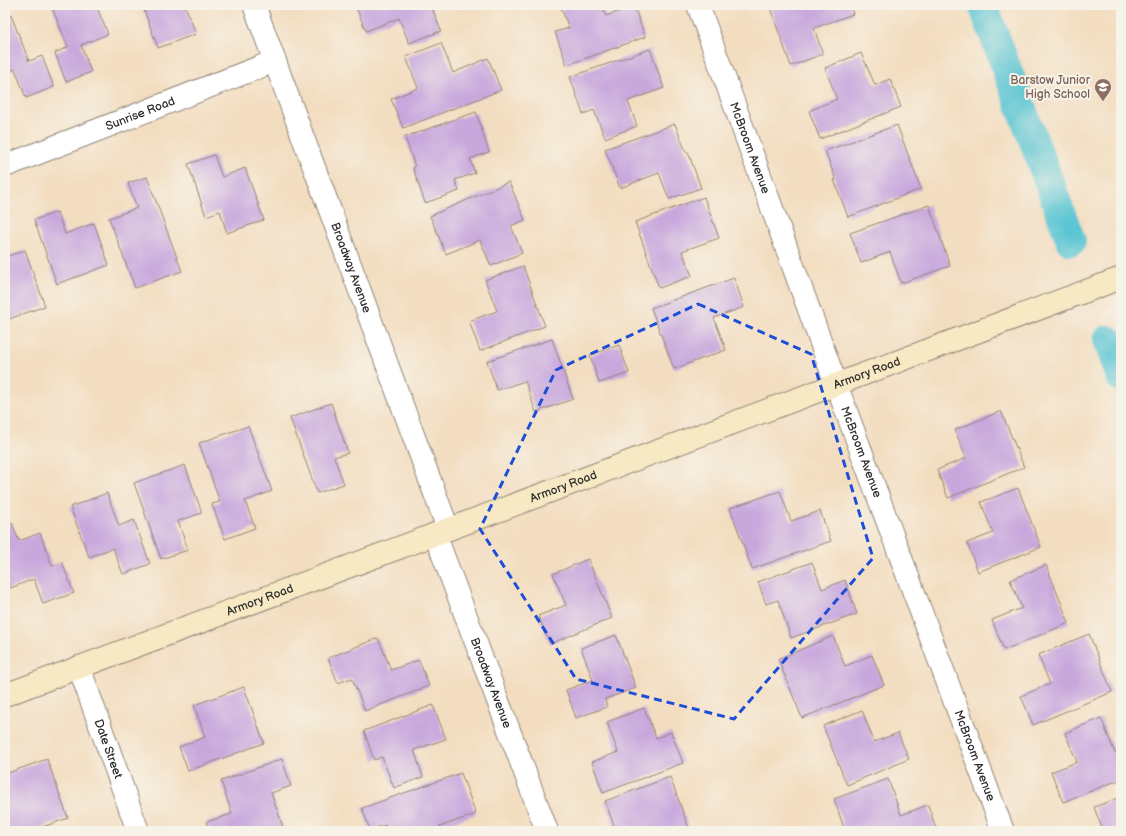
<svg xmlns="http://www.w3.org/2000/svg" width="1126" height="836" font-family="'Balsamiq Sans',sans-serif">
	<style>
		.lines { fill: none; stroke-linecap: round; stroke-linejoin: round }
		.canal { stroke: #5ac5d3; stroke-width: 30 }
		.building { fill: #c8a7dd }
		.minor-casing { stroke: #8f8476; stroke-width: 24 }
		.tertiary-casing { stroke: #8f8476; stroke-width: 24 }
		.secondary-casing { stroke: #8f8476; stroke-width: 24 }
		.minor { stroke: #fff; stroke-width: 22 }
		.tertiary { stroke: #fff; stroke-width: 22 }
		.secondary { stroke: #f7e9c3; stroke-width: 22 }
		.marked { fill: none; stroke: #1d4ed8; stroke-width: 3; stroke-dasharray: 8 5; stroke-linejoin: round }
		.labels { text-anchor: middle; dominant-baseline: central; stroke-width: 4; stroke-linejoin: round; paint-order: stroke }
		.education-label { font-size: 12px; fill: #785e54; stroke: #f7f3e8; text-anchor: end }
		.street-label { font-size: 12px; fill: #2b2b2b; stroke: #f7f3e8 }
	</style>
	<rect width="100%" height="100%" fill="#f7f3e8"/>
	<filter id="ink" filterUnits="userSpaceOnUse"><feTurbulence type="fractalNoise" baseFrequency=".025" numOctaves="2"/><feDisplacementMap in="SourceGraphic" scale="8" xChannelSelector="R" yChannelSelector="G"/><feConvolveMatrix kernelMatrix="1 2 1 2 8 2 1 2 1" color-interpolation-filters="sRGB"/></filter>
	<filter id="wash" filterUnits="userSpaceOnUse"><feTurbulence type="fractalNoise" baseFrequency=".012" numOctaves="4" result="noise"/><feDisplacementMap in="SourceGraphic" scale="16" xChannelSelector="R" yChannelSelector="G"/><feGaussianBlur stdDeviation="0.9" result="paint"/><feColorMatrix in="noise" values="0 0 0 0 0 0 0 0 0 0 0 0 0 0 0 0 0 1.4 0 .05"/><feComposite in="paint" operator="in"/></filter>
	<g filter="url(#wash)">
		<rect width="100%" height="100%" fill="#f3ddc0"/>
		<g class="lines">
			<g class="canal">
				<polyline points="983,5 1071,241"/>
				<polyline points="1108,340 1121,377"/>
			</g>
		</g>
		<g id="blocks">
			<g class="building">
				<polygon points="51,5 96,5 108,34 81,45 91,72 66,82 55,53 68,47"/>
				<polygon points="142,5 185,5 196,34 158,48"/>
				<polygon points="355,5 431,5 441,31 409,43 399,18 366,31"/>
				<polygon points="560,5 602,5 606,16 634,6 645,37 567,65 555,32 569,28"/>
				<polygon points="769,5 850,5 853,14 814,28 823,54 791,66"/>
				<polygon points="11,15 29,61 42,56 54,87 26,98 15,69 5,73 5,18"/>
				<polygon points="441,43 453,73 488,58 501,90 403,128 391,99 418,88 406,57"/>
				<polygon points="650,49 664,88 628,101 637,126 605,138 594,110 583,114 570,77"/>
				<polygon points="861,53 875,85 890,79 901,107 820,139 809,111 837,99 825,68"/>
				<polygon points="476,112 489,152 470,159 475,173 455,180 459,191 425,203 413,168 415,167 405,137"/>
				<polygon points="675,124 686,152 688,152 701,188 669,199 659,173 620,188 605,149"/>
				<polygon points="897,125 921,189 848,217 834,180 836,180 825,151"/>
				<polygon points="214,155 222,177 245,168 264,220 227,233 220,211 206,216 188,164"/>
				<polygon points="147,177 182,271 135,288 109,218 137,208 128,183"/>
				<polygon points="509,182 525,220 511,226 522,253 491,266 480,240 446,254 430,216"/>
				<polygon points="704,197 719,238 682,251 692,276 659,288 635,222"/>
				<polygon points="929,205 950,266 901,283 890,252 861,263 850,233"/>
				<polygon points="57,212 65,234 94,223 109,265 57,284 34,220"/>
				<polygon points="25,250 45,306 9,319 5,309 5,257"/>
				<polygon points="523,266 545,326 480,351 469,321 497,311 485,280"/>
				<polygon points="734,278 744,307 714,318 726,350 674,369 651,308"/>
				<polygon points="552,339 573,399 536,412 525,381 497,390 487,361"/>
				<polygon points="619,345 629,373 599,383 590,355"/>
				<polygon points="331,403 348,453 334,457 344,484 317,493 290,418"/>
				<polygon points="1001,411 1024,467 948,498 937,470 966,458 955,430"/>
				<polygon points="248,426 272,491 245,501 255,528 225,539 212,504 220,502 199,443"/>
				<polygon points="185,465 202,513 178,521 188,550 161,559 134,483"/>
				<polygon points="1018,488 1041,547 978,572 967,543 993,533 981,502"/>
				<polygon points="780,491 791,521 820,511 831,541 752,569 730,508"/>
				<polygon points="107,493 119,526 134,520 150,564 123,574 113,548 89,557 70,507"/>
				<polygon points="12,523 19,541 40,533 52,566 62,562 74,593 43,604 34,579 5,590 5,526"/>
				<polygon points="588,559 612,618 550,644 538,616 566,605 553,574"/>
				<polygon points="812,562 822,589 845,580 857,614 791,638 778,600 766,604 758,582"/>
				<polygon points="1046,565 1069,623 1004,650 992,620 1022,608 1010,580"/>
				<polygon points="1089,634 1112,692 1033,725 1021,696 1050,684 1038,655"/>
				<polygon points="616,635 636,688 605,699 607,707 576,718 566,690 593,680 581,648"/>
				<polygon points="833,636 845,666 872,655 884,685 802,718 778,659"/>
				<polygon points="378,638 391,670 419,660 429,686 365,711 352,678 338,683 328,658"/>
				<polygon points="244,687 264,743 188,771 179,747 205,737 194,705"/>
				<polygon points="433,705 446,739 414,750 423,777 394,788 382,757 374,760 364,731"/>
				<polygon points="644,708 656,738 671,732 683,763 603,793 592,762 618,752 607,722"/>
				<polygon points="862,710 874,742 898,733 909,759 847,785 823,726"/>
				<polygon points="1101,718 1115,753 1121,751 1121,779 1063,802 1051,772 1077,762 1065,733"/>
				<polygon points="47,759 68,818 31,831 5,831 5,774"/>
				<polygon points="282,759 291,786 271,793 283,827 273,831 209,831 206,822 232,814 221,781"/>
				<polygon points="461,773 476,814 439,827 440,831 388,831 385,825 370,830 362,808"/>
				<polygon points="670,777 690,831 657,831 656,828 647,831 616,831 605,801"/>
				<polygon points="888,779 901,815 928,805 937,831 863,831 862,829 856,831 845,831 834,799"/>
				<polygon points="1121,797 1121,831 1103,831 1094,807"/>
			</g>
		</g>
	</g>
	<g filter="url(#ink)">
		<use href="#blocks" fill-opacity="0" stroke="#8f8476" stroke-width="1"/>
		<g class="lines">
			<defs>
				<g id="minor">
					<path id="s1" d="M698,5L836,384L1003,831"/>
					<path id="s2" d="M5,166L275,61"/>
					<path id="s3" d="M435,534L547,831"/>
					<path id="s4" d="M79,667L138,831"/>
				</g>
				<g id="tertiary">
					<path id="s5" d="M254,5L448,529"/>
				</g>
				<g id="secondary">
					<path id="s6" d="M5,695L1121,278"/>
				</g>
			</defs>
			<use href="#minor" class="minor-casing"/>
			<use href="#tertiary" class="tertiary-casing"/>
			<use href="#secondary" class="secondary-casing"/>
			<use href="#minor" class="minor"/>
			<use href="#tertiary" class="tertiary"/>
			<use href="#secondary" class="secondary"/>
		</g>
	</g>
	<path class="marked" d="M698,304L811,354L873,558L734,719L576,679L480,529L556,370Z"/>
	<defs>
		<symbol id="school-pin" viewBox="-11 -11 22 30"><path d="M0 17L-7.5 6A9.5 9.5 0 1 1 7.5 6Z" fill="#8d6e63" stroke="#f7f3e8"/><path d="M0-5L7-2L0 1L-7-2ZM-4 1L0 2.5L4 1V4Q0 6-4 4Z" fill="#fff"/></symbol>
	</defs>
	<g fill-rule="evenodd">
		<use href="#school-pin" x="1093" y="77" width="20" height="27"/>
	</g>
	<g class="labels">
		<g class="education-label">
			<text x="1090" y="80">Barstow Junior<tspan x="1090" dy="14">High School</tspan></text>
		</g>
		<g class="street-label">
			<text stroke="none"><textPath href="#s2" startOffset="145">Sunrise Road</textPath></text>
			<text stroke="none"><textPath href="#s1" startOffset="152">McBroom Avenue</textPath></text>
			<text stroke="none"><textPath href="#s5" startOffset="280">Broadway Avenue</textPath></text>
			<text stroke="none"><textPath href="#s6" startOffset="920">Armory Road</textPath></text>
			<text stroke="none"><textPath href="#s1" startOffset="476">McBroom Avenue</textPath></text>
			<text stroke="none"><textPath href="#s6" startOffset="596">Armory Road</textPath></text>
			<text stroke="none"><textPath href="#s6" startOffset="272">Armory Road</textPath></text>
			<text stroke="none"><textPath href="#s3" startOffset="159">Broadway Avenue</textPath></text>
			<text stroke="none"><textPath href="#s4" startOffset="87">Date Street</textPath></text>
			<text stroke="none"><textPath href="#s1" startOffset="800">McBroom Avenue</textPath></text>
		</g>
	</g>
	<rect width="1126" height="836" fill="none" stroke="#f7f3e8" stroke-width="20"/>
</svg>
